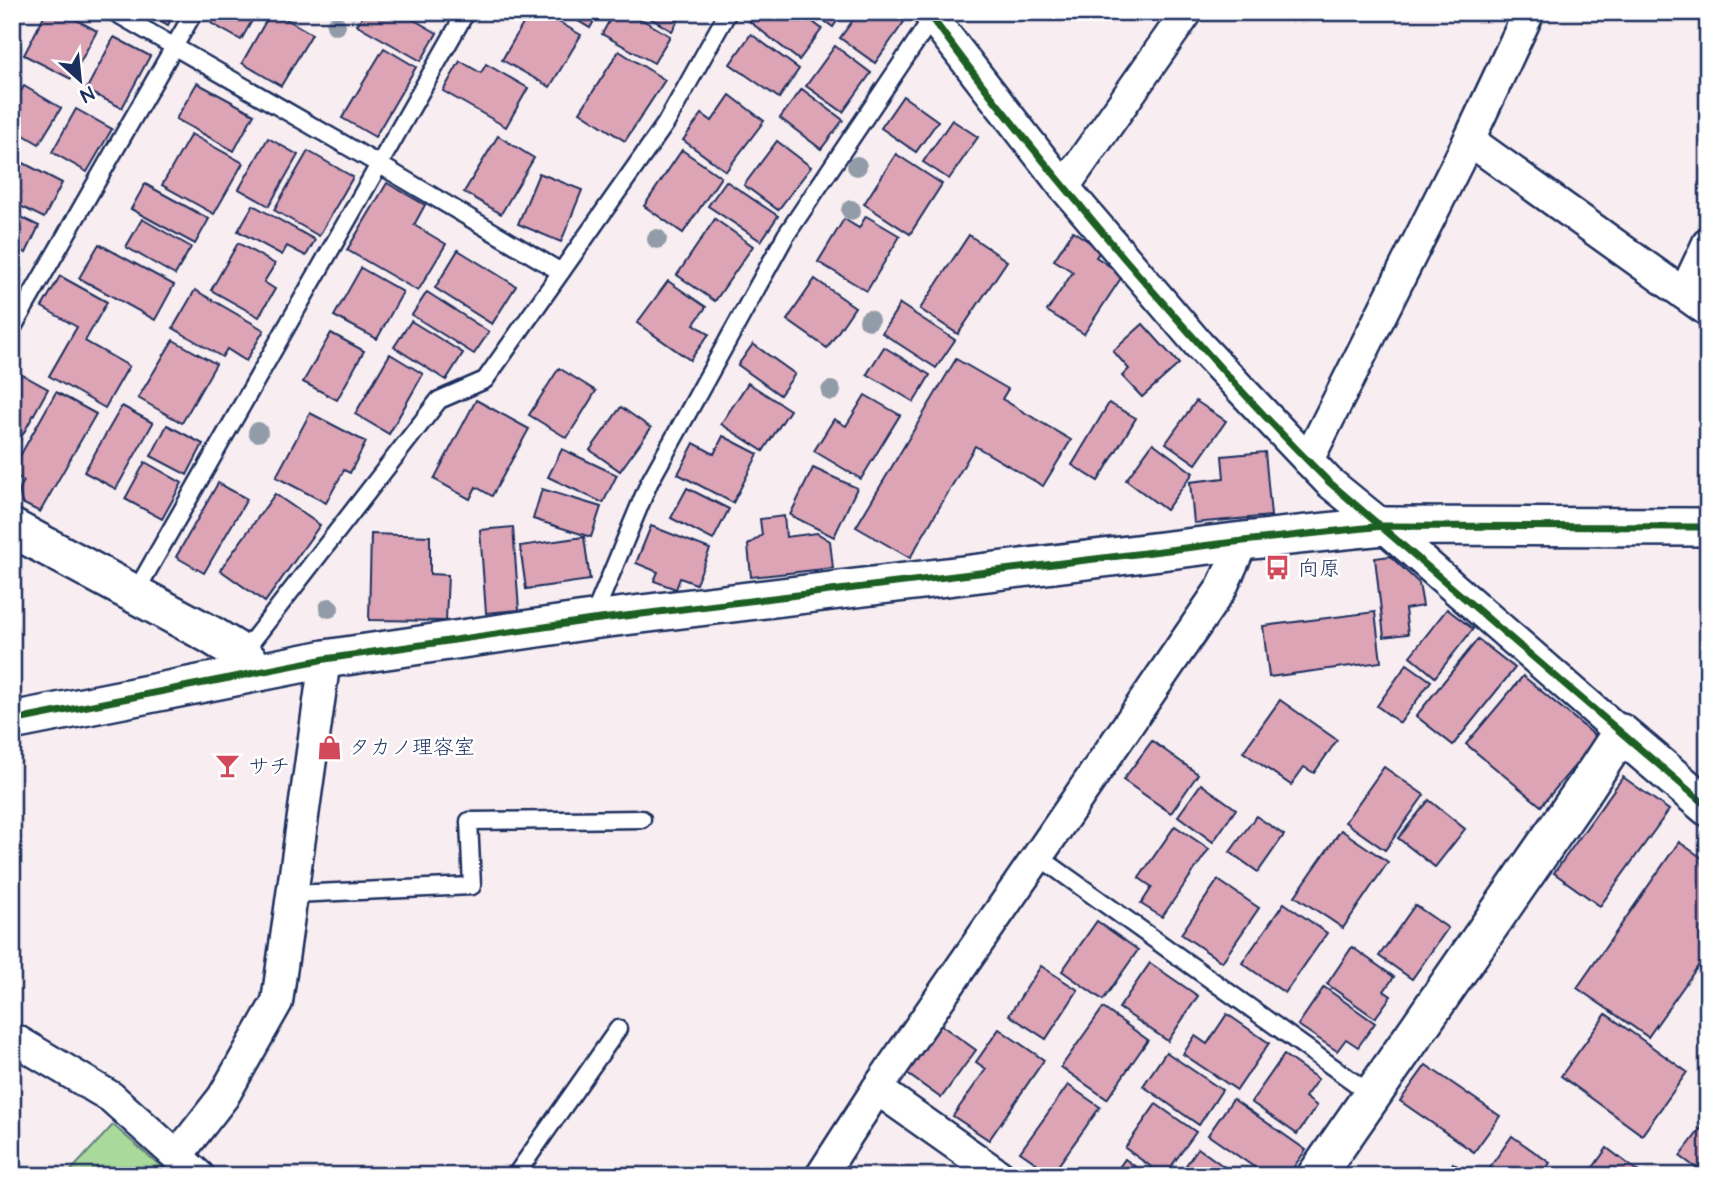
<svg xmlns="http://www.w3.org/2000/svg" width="1720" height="1188" font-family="'Architects Daughter','Klee One',sans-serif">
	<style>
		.green { fill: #a9da9b; stroke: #62847c; stroke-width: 2 }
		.building { fill: #dca4b5; stroke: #1b2f5e; stroke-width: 2 }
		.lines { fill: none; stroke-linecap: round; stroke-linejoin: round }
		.service-casing { stroke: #1b2f5e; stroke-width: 21 }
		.minor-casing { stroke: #1b2f5e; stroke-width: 35 }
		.tertiary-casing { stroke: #1b2f5e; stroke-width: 42 }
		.service { stroke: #fff; stroke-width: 16 }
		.minor { stroke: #fff; stroke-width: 30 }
		.tertiary { stroke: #fff; stroke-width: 37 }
		.cycleway-casing { stroke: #fff; stroke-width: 11 }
		.cycleway { stroke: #1b5e20; stroke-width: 7 }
		.tree { fill: #929ca8 }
		.labels { text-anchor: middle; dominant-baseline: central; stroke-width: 5; stroke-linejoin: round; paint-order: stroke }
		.poi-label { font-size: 21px; fill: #1b2f5e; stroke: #fff; text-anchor: start }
	</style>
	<rect width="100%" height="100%" fill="#f8edf0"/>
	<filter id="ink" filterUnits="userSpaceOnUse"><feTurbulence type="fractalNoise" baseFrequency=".0143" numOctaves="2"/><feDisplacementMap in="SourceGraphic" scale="14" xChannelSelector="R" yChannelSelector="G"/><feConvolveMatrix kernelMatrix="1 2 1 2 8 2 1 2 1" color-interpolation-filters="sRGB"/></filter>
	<g filter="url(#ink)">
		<polygon class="green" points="113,1125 172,1176 66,1176"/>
		<g class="building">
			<polygon points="46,12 62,12 97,31 71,79 24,55"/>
			<polygon points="146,12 175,12 168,25"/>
			<polygon points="217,12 257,12 241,40 211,23"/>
			<polygon points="271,12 274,12 312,34 281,86 242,63"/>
			<polygon points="361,12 400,12 437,33 421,61 357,25 364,14"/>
			<polygon points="530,12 542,12 581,35 550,87 502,60"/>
			<polygon points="563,12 599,12 590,28"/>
			<polygon points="614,12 629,12 670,36 654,63 602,34"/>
			<polygon points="640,12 683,12 672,31"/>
			<polygon points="756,12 800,12 822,29 799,60 749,21"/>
			<polygon points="812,12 843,12 833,27"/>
			<polygon points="859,12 898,12 896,16 904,22 875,63 840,38"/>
			<polygon points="751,34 799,69 779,98 730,64"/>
			<polygon points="114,37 150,56 122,108 86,90"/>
			<polygon points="835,46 871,73 843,112 806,86"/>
			<polygon points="384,48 416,67 375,137 342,118"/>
			<polygon points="619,51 665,80 625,141 580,112"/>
			<polygon points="460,61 481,73 486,64 528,88 506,127 443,91"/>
			<polygon points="197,83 254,114 234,151 176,119"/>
			<polygon points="24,86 61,108 39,144 12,128 12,100 15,101"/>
			<polygon points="802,89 843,120 821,149 780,118"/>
			<polygon points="730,95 764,121 726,171 683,140 702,114 712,121"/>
			<polygon points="903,96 938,121 916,152 881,128"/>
			<polygon points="76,109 112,129 87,172 52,152"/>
			<polygon points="952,120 978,137 949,179 923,162"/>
			<polygon points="191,134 243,163 214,214 162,185"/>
			<polygon points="498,136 534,158 501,214 464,192"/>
			<polygon points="268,138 298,155 269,206 239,189"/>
			<polygon points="777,141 811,167 778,210 744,185"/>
			<polygon points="682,150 721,177 683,233 644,206"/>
			<polygon points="308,151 353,177 319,236 274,210"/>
			<polygon points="896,154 942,184 910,234 864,204"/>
			<polygon points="12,157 62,183 44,218 12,202"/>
			<polygon points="539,173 582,190 561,242 518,224"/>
			<polygon points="726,181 778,216 761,241 708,206"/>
			<polygon points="387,183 425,205 414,225 446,244 418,291 347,250"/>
			<polygon points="145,184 209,219 195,244 131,209"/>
			<polygon points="253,205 315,240 306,256 287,246 282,255 238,231"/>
			<polygon points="12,213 39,226 26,253 17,248 12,257"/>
			<polygon points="866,216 900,236 867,291 818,262 844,219 859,228"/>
			<polygon points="142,219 191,247 175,275 126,247"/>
			<polygon points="715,219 753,246 715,301 677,275"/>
			<polygon points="1073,231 1101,250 1096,257 1123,275 1084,334 1047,311 1073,272 1054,260"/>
			<polygon points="969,235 1007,261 958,334 920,309"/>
			<polygon points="238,243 275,264 264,282 275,289 259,317 211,290"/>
			<polygon points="99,244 174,285 155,320 79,278"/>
			<polygon points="458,250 516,286 492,324 435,288"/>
			<polygon points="361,268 403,292 377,339 334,316"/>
			<polygon points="60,276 107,302 85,341 129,366 105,408 49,376 77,327 42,307"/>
			<polygon points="815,279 855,307 827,348 787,320"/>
			<polygon points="668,281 706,307 694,324 709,334 690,360 637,323"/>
			<polygon points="195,290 264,330 246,361 227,349 222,357 173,328"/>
			<polygon points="427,292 489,332 474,354 412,315"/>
			<polygon points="900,304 955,340 936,368 882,333"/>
			<polygon points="411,321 463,353 446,380 394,347"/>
			<polygon points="1143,324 1179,364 1142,397 1122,376 1129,369 1113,351"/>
			<polygon points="331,333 364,351 337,400 303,382"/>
			<polygon points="173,340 216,364 182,423 138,398"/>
			<polygon points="753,344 795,374 780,395 738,365"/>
			<polygon points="884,347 930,375 914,402 867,374"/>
			<polygon points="390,354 423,374 389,434 355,414"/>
			<polygon points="956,359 1008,389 1002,399 1071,440 1043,486 975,446 910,558 856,527"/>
			<polygon points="559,368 596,391 567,438 529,415"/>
			<polygon points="12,369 48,389 12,454"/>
			<polygon points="748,383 790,410 763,451 721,424"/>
			<polygon points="56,392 96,414 40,512 22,503 19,490 24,481 12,474 12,470"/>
			<polygon points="865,395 900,415 861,479 814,451 834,419 846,426"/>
			<polygon points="476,400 529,429 492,496 476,487 470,499 434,479"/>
			<polygon points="1196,401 1226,421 1196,464 1166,443"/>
			<polygon points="1109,403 1136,418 1098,481 1072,465"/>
			<polygon points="122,406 153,423 116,489 84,472"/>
			<polygon points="621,407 651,428 620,471 590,450"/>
			<polygon points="310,413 366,442 350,473 344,470 326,503 276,477"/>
			<polygon points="167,425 203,444 187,475 151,456"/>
			<polygon points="723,436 758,454 733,503 678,474 694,443 714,454"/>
			<polygon points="1153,443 1193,473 1166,510 1126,480"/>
			<polygon points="562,449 617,475 603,503 548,477"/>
			<polygon points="1265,452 1271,516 1194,523 1190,482 1224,478 1222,456"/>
			<polygon points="145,462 182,483 162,519 125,499"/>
			<polygon points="813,468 857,488 834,537 790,515"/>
			<polygon points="218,483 247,499 204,573 176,557"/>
			<polygon points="687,488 729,509 713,540 671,518"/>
			<polygon points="542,489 601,507 591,537 533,519"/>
			<polygon points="275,494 320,525 265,602 220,570"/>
			<polygon points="784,516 786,537 817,533 830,541 833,568 751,577 748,545 762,535 760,519"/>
			<polygon points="651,526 710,549 696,584 680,578 676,589 654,581 658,572 636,563"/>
			<polygon points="513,527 519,610 486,613 480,530"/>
			<polygon points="371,534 430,536 430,574 448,575 446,621 369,620"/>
			<polygon points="584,537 590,580 526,589 520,546"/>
			<polygon points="1390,556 1419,583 1423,606 1405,609 1408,634 1384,637 1375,558"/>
			<polygon points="1447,609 1473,629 1435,677 1410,656"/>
			<polygon points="1375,612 1381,662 1269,677 1263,626"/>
			<polygon points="1478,639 1515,668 1453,745 1416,716"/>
			<polygon points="1407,664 1431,681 1400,723 1377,706"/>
			<polygon points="1523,676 1598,738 1541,806 1466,744"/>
			<polygon points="1280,700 1337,740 1314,773 1304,767 1291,785 1243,752"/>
			<polygon points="1152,741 1198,774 1171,813 1123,780"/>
			<polygon points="1384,767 1424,795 1385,850 1345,822"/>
			<polygon points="1623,777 1669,810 1600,906 1554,873"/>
			<polygon points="1201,784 1236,809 1213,842 1178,816"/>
			<polygon points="1429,800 1465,829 1435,867 1398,838"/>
			<polygon points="1256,816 1284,835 1258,872 1230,852"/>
			<polygon points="1175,826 1209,849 1162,917 1141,904 1152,887 1139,878"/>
			<polygon points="1341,830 1388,862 1343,928 1295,896"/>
			<polygon points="1679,842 1708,862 1708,952 1648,1037 1577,988"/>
			<polygon points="1218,880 1259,908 1222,962 1181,934"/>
			<polygon points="1284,903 1327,933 1285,993 1242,963"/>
			<polygon points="1415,905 1448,928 1412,979 1379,956"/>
			<polygon points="1097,921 1138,950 1103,1000 1062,971"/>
			<polygon points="1352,947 1394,977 1384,991 1391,996 1375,1018 1327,984"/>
			<polygon points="1150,963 1198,996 1168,1041 1119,1008"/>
			<polygon points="1041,966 1078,990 1046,1039 1009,1015"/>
			<polygon points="1324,987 1375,1023 1358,1047 1346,1039 1337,1051 1298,1025"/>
			<polygon points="1103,1008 1148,1040 1107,1099 1061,1067"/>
			<polygon points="1227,1014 1269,1043 1237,1090 1183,1054 1195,1036 1207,1044"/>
			<polygon points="1606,1014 1687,1072 1642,1135 1561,1076"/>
			<polygon points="941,1025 976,1050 941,1098 906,1073"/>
			<polygon points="999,1029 1044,1060 989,1140 953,1116 986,1069 976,1062"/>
			<polygon points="1166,1052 1222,1090 1199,1125 1143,1086"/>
			<polygon points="1284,1055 1318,1079 1305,1097 1317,1106 1297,1134 1251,1102"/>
			<polygon points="1426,1065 1500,1116 1474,1152 1400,1101"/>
			<polygon points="1068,1085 1100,1107 1052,1174 1020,1152"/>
			<polygon points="1233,1099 1306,1150 1287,1176 1267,1176 1208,1135"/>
			<polygon points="1156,1104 1196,1132 1164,1176 1125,1148"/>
			<polygon points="1708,1119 1708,1176 1707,1176 1680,1156"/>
			<polygon points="1512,1136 1550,1163 1541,1176 1502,1176 1490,1167"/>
			<polygon points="1198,1148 1237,1176 1188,1176 1182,1171"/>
			<polygon points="1607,1148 1644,1176 1587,1176"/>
			<polygon points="1125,1159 1148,1176 1113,1176"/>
			<polygon points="1453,1163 1471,1176 1445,1176"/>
		</g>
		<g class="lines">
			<defs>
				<g id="service">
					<polyline points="114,12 380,165 561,272"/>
					<polyline points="12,329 194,12"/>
					<polyline points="135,593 466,12"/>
					<polyline points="592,620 649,483 786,235 932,18"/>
					<polyline points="242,654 439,400 485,380 666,123 728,12"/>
					<polyline points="1038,856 1372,1095"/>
					<polyline points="293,894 472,886 469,821 642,819"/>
					<polyline points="515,1176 618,1029"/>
				</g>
				<g id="minor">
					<polyline points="928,12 1064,187 1199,345 1308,460 1329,482 1383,526 1621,733"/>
					<polyline points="1469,140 1708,311"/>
					<polyline points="1064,187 1187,12"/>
					<polyline points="1684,294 1708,243"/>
					<polyline points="1308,460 1469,140 1529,12"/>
					<polyline points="12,1038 111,1097 199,1176"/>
					<polyline points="877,1089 1000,1176"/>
					<polyline points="177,1156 223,1097 277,1002 325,659"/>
					<polyline points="821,1176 877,1089 1038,856 1221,589 1243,541"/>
				</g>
				<g id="tertiary">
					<polyline points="12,528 211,635 242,654 259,672"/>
					<polyline points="12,721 325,659 592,620 1243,541 1383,526 1708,527"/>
					<polyline points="1316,1176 1587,785 1621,733 1708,807"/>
				</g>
			</defs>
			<use href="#service" class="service-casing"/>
			<use href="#minor" class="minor-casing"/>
			<use href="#tertiary" class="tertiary-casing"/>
			<use href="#service" class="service"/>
			<use href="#minor" class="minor"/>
			<use href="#tertiary" class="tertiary"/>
			<defs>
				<g id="cycleway">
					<path d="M928,12C989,97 1057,178 1124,258C1190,334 1257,411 1329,482L1708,807"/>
					<polyline points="12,721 325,659 592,620 1243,541 1383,526 1708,527"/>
				</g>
			</defs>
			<use href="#cycleway" class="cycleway-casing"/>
			<use href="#cycleway" class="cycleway"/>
		</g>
		<g class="tree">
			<circle cx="336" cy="25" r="10"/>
			<circle cx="857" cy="166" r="10"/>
			<circle cx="851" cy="210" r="10"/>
			<circle cx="657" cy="239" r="10"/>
			<circle cx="869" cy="320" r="10"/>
			<circle cx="831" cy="391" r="10"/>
			<circle cx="258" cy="432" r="10"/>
			<circle cx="329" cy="608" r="10"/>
		</g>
	</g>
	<defs>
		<symbol id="bus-bare" viewBox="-9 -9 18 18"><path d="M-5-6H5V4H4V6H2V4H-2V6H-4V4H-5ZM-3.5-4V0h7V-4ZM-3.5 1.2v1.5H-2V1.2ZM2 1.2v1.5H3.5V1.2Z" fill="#d1495b" stroke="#fff" stroke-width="2.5" paint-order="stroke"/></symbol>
		<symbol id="shop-bare" viewBox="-9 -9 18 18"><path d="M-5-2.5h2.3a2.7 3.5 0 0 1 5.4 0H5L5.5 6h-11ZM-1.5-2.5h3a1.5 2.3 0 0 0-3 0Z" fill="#d1495b" stroke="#fff" stroke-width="2.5" paint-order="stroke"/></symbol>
		<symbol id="bar-bare" viewBox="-9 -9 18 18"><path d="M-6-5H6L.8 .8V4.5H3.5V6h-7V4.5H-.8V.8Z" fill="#d1495b" stroke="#fff" stroke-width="2.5" paint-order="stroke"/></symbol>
	</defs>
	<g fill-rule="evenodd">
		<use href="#bus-bare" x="1260" y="550" width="35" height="35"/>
		<use href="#shop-bare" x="312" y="730" width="35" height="35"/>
		<use href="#bar-bare" x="210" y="748" width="35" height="35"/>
	</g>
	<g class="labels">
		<g class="poi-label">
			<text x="1298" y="568">向原</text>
			<text x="349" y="747">タカノ理容室</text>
			<text x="248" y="766">サチ</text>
		</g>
	</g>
	<rect width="1720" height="1188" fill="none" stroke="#fff" stroke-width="42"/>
	<rect x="21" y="21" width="1678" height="1146" fill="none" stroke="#1b2f5e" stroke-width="2.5" filter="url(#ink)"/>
	<g transform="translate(80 80) rotate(153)" stroke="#ffffff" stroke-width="5" paint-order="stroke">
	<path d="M0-5L12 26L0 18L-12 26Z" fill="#1b2f5e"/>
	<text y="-10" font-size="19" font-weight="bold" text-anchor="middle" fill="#1b2f5e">N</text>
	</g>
</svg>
